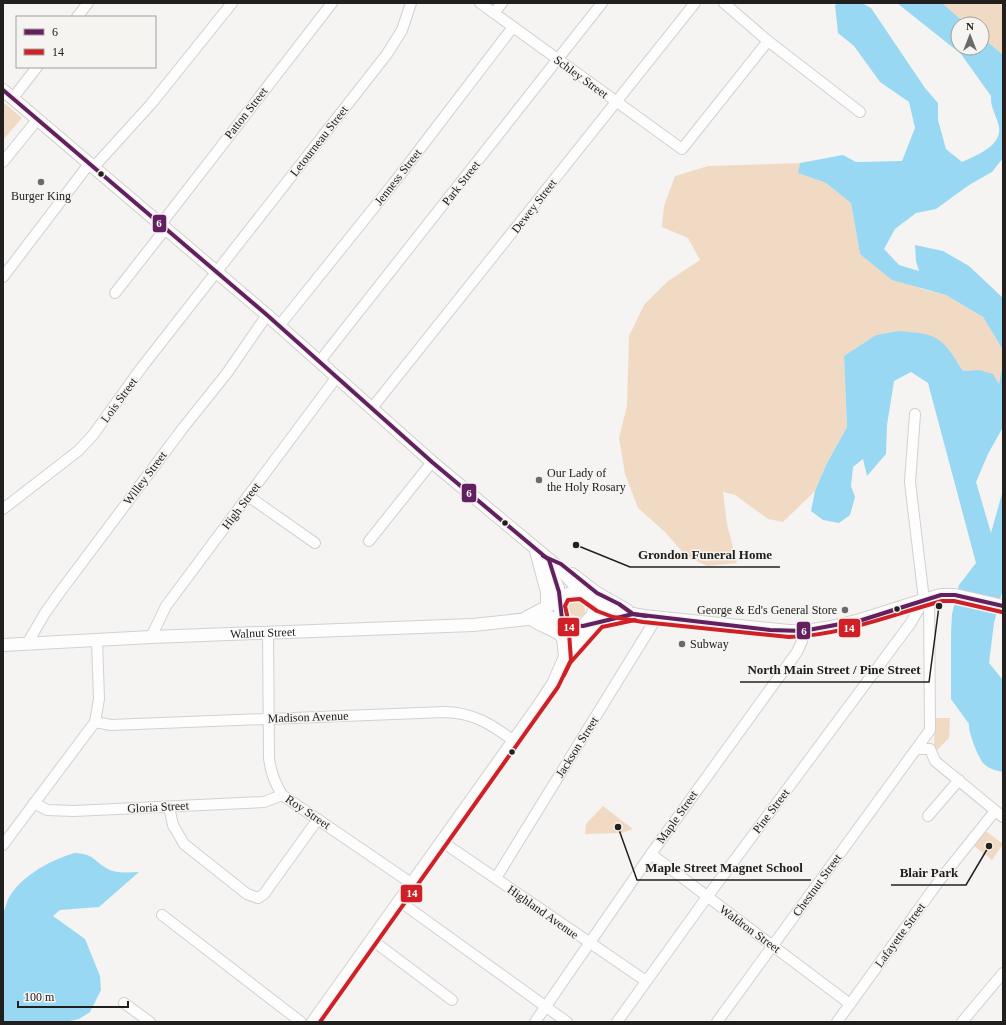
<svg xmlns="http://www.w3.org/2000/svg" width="1006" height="1025" font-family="'Times New Roman',serif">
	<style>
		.green { fill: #f1dac4 }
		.water { fill: #99d8f3 }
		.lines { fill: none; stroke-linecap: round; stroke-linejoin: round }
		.minor-casing { stroke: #d2d1d0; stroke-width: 12 }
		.major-casing { stroke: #d2d1d0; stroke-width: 14 }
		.minor { stroke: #fefdfd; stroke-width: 10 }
		.major { stroke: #fefdfd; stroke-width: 12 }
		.bus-1-casing { stroke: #f6f4f1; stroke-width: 7 }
		.bus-2-casing { stroke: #f6f4f1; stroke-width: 7 }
		.bus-1 { stroke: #622060; stroke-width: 4 }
		.bus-2 { stroke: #cf2027; stroke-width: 4 }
		.bus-dot { fill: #21201f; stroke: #f6f4f1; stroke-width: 1.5 }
		.poi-dot { fill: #6b6a69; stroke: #f6f4f1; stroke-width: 1.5 }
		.labels { text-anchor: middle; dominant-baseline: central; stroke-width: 3; stroke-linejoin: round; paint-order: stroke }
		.street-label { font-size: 12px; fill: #21201f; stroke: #f6f4f1 }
		.poi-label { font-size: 12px; fill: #21201f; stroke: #f6f4f1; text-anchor: start }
		.leader { fill: none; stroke: #21201f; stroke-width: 1.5 }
		.callout-dot { fill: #21201f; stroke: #f6f4f1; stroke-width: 1.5 }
		.callout-label { font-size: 13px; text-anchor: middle; font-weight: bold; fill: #21201f; stroke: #f6f4f1; stroke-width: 3; stroke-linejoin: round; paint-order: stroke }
		.line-badge { stroke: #f6f4f1; stroke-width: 1.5 }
		.badge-label { font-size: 11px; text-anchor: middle; font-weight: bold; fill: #fff }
	</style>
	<rect width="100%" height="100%" fill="#f5f4f2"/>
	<g class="green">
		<polygon points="942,3 1003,3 1003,55 982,37 982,24 966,24"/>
		<polygon points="3,102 22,118 3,140"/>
		<polygon points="800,163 799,173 826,183 851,203 860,254 922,289 946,295 983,317 1003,350 1003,363 999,385 979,370 963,371 957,361 898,331 876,335 844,356 847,427 826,465 815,491 783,522 768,519 735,495 723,492 727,524 737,563 707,566 686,556 665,532 638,508 625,474 619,438 627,406 629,336 644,305 668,281 700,260 688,238 662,227 664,206 675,176 708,166"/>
		<path d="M575,599C582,601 586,607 585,614L580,617L571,615L568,611V603Z"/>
		<polygon points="935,718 950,718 949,738 936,751 934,746"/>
		<polygon points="603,806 633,829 622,833 585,834 586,824"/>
		<polygon points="986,831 1003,844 992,860 974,846"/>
	</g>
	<g class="water">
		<path d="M839,3H862L871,8L925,88L938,103V120L946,149L962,162C975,156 1002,146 999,127C997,116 990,108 991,96L961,54L897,3H942L966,24H958V48H982V37L1003,55V158L992,172L969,185L936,209L916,213L895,229L884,249L899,265L919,271L916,261L915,245L943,251L969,266L1003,298V350L983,317L946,295L892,280L860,254L851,203L826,183L798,173L800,163L843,155L856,162L902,161L915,128L909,102L880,82L854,46L838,33L835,5Z"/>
		<path d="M898,331C939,334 941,336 963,371L979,370L993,374L999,384L1003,363V427L988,454L976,482L991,533L1003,490V588L994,623L989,663L1003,680V772C997,771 990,769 985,765C979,760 968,732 969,724L951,699V634L952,614L959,585L976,563L928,383L911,372L894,381L887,425L886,454L867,476L863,459L853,467L851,486L855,497L850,515L839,523L823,520L811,511L815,491L826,465L847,427L844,356L876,335Z"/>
		<path d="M75,853C95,854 93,861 108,869C117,874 129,872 139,872L99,907L60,910L53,916L85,939L100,976L101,990L90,1012L79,1019L65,1022H3C3,997 3,973 3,948C3,934 1,918 6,905C13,880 51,859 75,853Z"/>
	</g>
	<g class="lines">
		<defs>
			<g id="minor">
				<polyline points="480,3 682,149 768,41"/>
				<polyline points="724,3 768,41 860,112"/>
				<polyline points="494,13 502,3"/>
				<polyline points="77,17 88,3"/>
				<polyline points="13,98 37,67"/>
				<polyline points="3,162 37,120"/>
				<polyline points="93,168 151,104 232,3"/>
				<polyline points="161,224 332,3"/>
				<polyline points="3,277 89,164"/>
				<polyline points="115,293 166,228"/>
				<polyline points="279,326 393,184 513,27"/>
				<polyline points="319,362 602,3"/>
				<polyline points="372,408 695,3"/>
				<polyline points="248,496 315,543"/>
				<polyline points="3,509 78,451 93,435 142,367 387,54 402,30 411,3"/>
				<polyline points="369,541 432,462"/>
				<path d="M268,633L269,757C270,772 275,783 282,795L411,883"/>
				<polyline points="151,637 166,606 336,378"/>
				<polyline points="27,644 45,613 60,592 183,428 227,373 267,315"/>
				<path d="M95,722L111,725L445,712C474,713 491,724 514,741"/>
				<polyline points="917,749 930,749 935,761 1003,817"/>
				<polyline points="34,803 47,810 74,811 264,802 282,795"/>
				<polyline points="169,807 173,825 184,844 247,894 258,898 264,894 318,819"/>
				<polyline points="928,816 959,780"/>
				<polyline points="441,841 646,981"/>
				<polyline points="3,845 95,722 99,699 97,640"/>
				<polyline points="651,854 850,1004"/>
				<polyline points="496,878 657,617"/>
				<polyline points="399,901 567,1022"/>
				<polyline points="162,915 301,1022"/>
				<polyline points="372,940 452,1000"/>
				<polyline points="124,1003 150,1022"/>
				<polyline points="535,1022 651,854 797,652 802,641 803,631"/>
				<polyline points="617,1022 707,897 910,624 924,600 910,482 915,414"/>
				<polyline points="717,1022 930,730 929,598"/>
				<polyline points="837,1022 939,881 995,811"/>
				<polyline points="962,1022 1003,973"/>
			</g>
			<g id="major">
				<polyline points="3,90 267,315 432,462 558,567 582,593"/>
				<polyline points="536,551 547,592 547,605"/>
				<polyline points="549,560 550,570 558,588 565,657"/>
				<polyline points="572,574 597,593 627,610"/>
				<path d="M527,617L560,600L565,595L575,592L582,593L600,606L614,611L644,616L789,631C842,632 890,608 941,595H955L1003,606"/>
				<path d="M533,620C543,627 554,629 563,637"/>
				<path id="s1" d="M3,645L151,637L473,625L546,617L562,619L573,625L583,626L633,614"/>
				<polyline points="570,655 599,622"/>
				<polyline points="313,1022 537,708 553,684 575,634 593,615 594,606 592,600"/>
			</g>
		</defs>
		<use href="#minor" class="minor-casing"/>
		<use href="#major" class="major-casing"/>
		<use href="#minor" class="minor"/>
		<use href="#major" class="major"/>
		<defs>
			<g id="bus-1">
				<polyline points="3,90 267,315 432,462 549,560 559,592 562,619 573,625 583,626 633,614 770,630 803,631 862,620 941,595 955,595 1003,606"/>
				<polyline points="543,556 561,564 597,593 619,604 633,614 646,616"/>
			</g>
			<g id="bus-2">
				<polyline points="564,675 570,663 602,627 635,620"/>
				<path d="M320,1022L558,687L571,660L568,619L565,606L568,600L580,599L597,611L613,617L643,622L789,637C843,635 891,615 942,601H954L1002,612"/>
			</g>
		</defs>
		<use href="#bus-1" class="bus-1-casing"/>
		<use href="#bus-2" class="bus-2-casing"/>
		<use href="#bus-1" class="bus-1"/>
		<use href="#bus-2" class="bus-2"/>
	</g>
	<g class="bus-dot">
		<circle cx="101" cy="174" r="3.5"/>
		<circle cx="505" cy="523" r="3.5"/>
		<circle cx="897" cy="609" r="3.5"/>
		<circle cx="512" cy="752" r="3.5"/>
	</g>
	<g class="poi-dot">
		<circle cx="41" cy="182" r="4"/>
		<circle cx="539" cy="480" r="4"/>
		<circle cx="845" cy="610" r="4"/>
		<circle cx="682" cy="644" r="4"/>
	</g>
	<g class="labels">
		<g class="street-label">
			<text transform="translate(581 77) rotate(36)">Schley Street</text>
			<text transform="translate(246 113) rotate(-52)">Patton Street</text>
			<text transform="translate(319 141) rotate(-52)">Letourneau Street</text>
			<text transform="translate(398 177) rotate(-52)">Jenness Street</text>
			<text transform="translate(461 183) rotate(-52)">Park Street</text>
			<text transform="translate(534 206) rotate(-52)">Dewey Street</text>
			<text transform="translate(119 400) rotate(-54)">Lois Street</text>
			<text transform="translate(145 478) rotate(-53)">Willey Street</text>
			<text transform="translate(241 506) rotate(-53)">High Street</text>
			<text stroke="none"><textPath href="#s1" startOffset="260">Walnut Street</textPath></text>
			<text transform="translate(308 717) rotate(-2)">Madison Avenue</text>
			<text transform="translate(577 747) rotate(-58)">Jackson Street</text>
			<text transform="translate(158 807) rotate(-3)">Gloria Street</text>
			<text transform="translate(771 811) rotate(-53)">Pine Street</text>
			<text transform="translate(308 812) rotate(34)">Roy Street</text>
			<text transform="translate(677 817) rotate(-55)">Maple Street</text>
			<text transform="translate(817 885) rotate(-54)">Chestnut Street</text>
			<text transform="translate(543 912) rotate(35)">Highland Avenue</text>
			<text transform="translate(750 929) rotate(36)">Waldron Street</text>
			<text transform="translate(900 935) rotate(-54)">Lafayette Street</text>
		</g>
		<g class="poi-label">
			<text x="41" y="196" text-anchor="middle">Burger King</text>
			<text x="547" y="473">Our Lady of<tspan x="547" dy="14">the Holy Rosary</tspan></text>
			<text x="837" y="610" text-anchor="end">George &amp; Ed's General Store</text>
			<text x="690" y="644">Subway</text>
		</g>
	</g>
	<path class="leader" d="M576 545L630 567H780M939 606L929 682H740M618 827L637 880H811M989 846L966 885H891"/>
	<g class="callout-dot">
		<circle cx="576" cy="545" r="4"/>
		<circle cx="939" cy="606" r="4"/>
		<circle cx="618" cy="827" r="4"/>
		<circle cx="989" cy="846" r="4"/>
	</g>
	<g class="callout-label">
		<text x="705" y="559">Grondon Funeral Home</text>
		<text x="834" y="674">North Main Street / Pine Street</text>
		<text x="724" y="872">Maple Street Magnet School</text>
		<text x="929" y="877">Blair Park</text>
	</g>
	<g class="line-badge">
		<rect x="152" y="214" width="15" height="19" rx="4" fill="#622060"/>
		<rect x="461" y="483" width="16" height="20" rx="4" fill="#622060"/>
		<rect x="557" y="617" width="23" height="20" rx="4" fill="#cf2027"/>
		<rect x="838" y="618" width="23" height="20" rx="4" fill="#cf2027"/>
		<rect x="796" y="621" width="15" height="19" rx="4" fill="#622060"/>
		<rect x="400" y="884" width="23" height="19" rx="4" fill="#cf2027"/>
	</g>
	<g class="badge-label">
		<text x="159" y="227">6</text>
		<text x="469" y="497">6</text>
		<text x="569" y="631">14</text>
		<text x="849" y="632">14</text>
		<text x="804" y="635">6</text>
		<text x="412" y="897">14</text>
	</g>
	<rect width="1006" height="1025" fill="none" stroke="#21201f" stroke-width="8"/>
	<rect x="16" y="16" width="140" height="52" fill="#f6f4f1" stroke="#a19f9d"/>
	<rect x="24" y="29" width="20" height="6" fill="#622060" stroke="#a19f9d"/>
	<text x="52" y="36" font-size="12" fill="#21201f">6</text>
	<rect x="24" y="49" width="20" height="6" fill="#cf2027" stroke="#a19f9d"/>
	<text x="52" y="56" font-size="12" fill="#21201f">14</text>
	<g transform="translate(970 36)"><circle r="19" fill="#f6f4f1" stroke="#a19f9d"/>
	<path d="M0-3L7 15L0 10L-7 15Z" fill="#6b6a69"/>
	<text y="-6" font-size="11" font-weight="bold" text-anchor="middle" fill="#21201f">N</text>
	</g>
	<path d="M18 1001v6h110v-6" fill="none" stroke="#21201f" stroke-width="2"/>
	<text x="24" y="1001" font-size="12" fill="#21201f" stroke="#f6f4f1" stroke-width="3" paint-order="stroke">100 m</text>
</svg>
